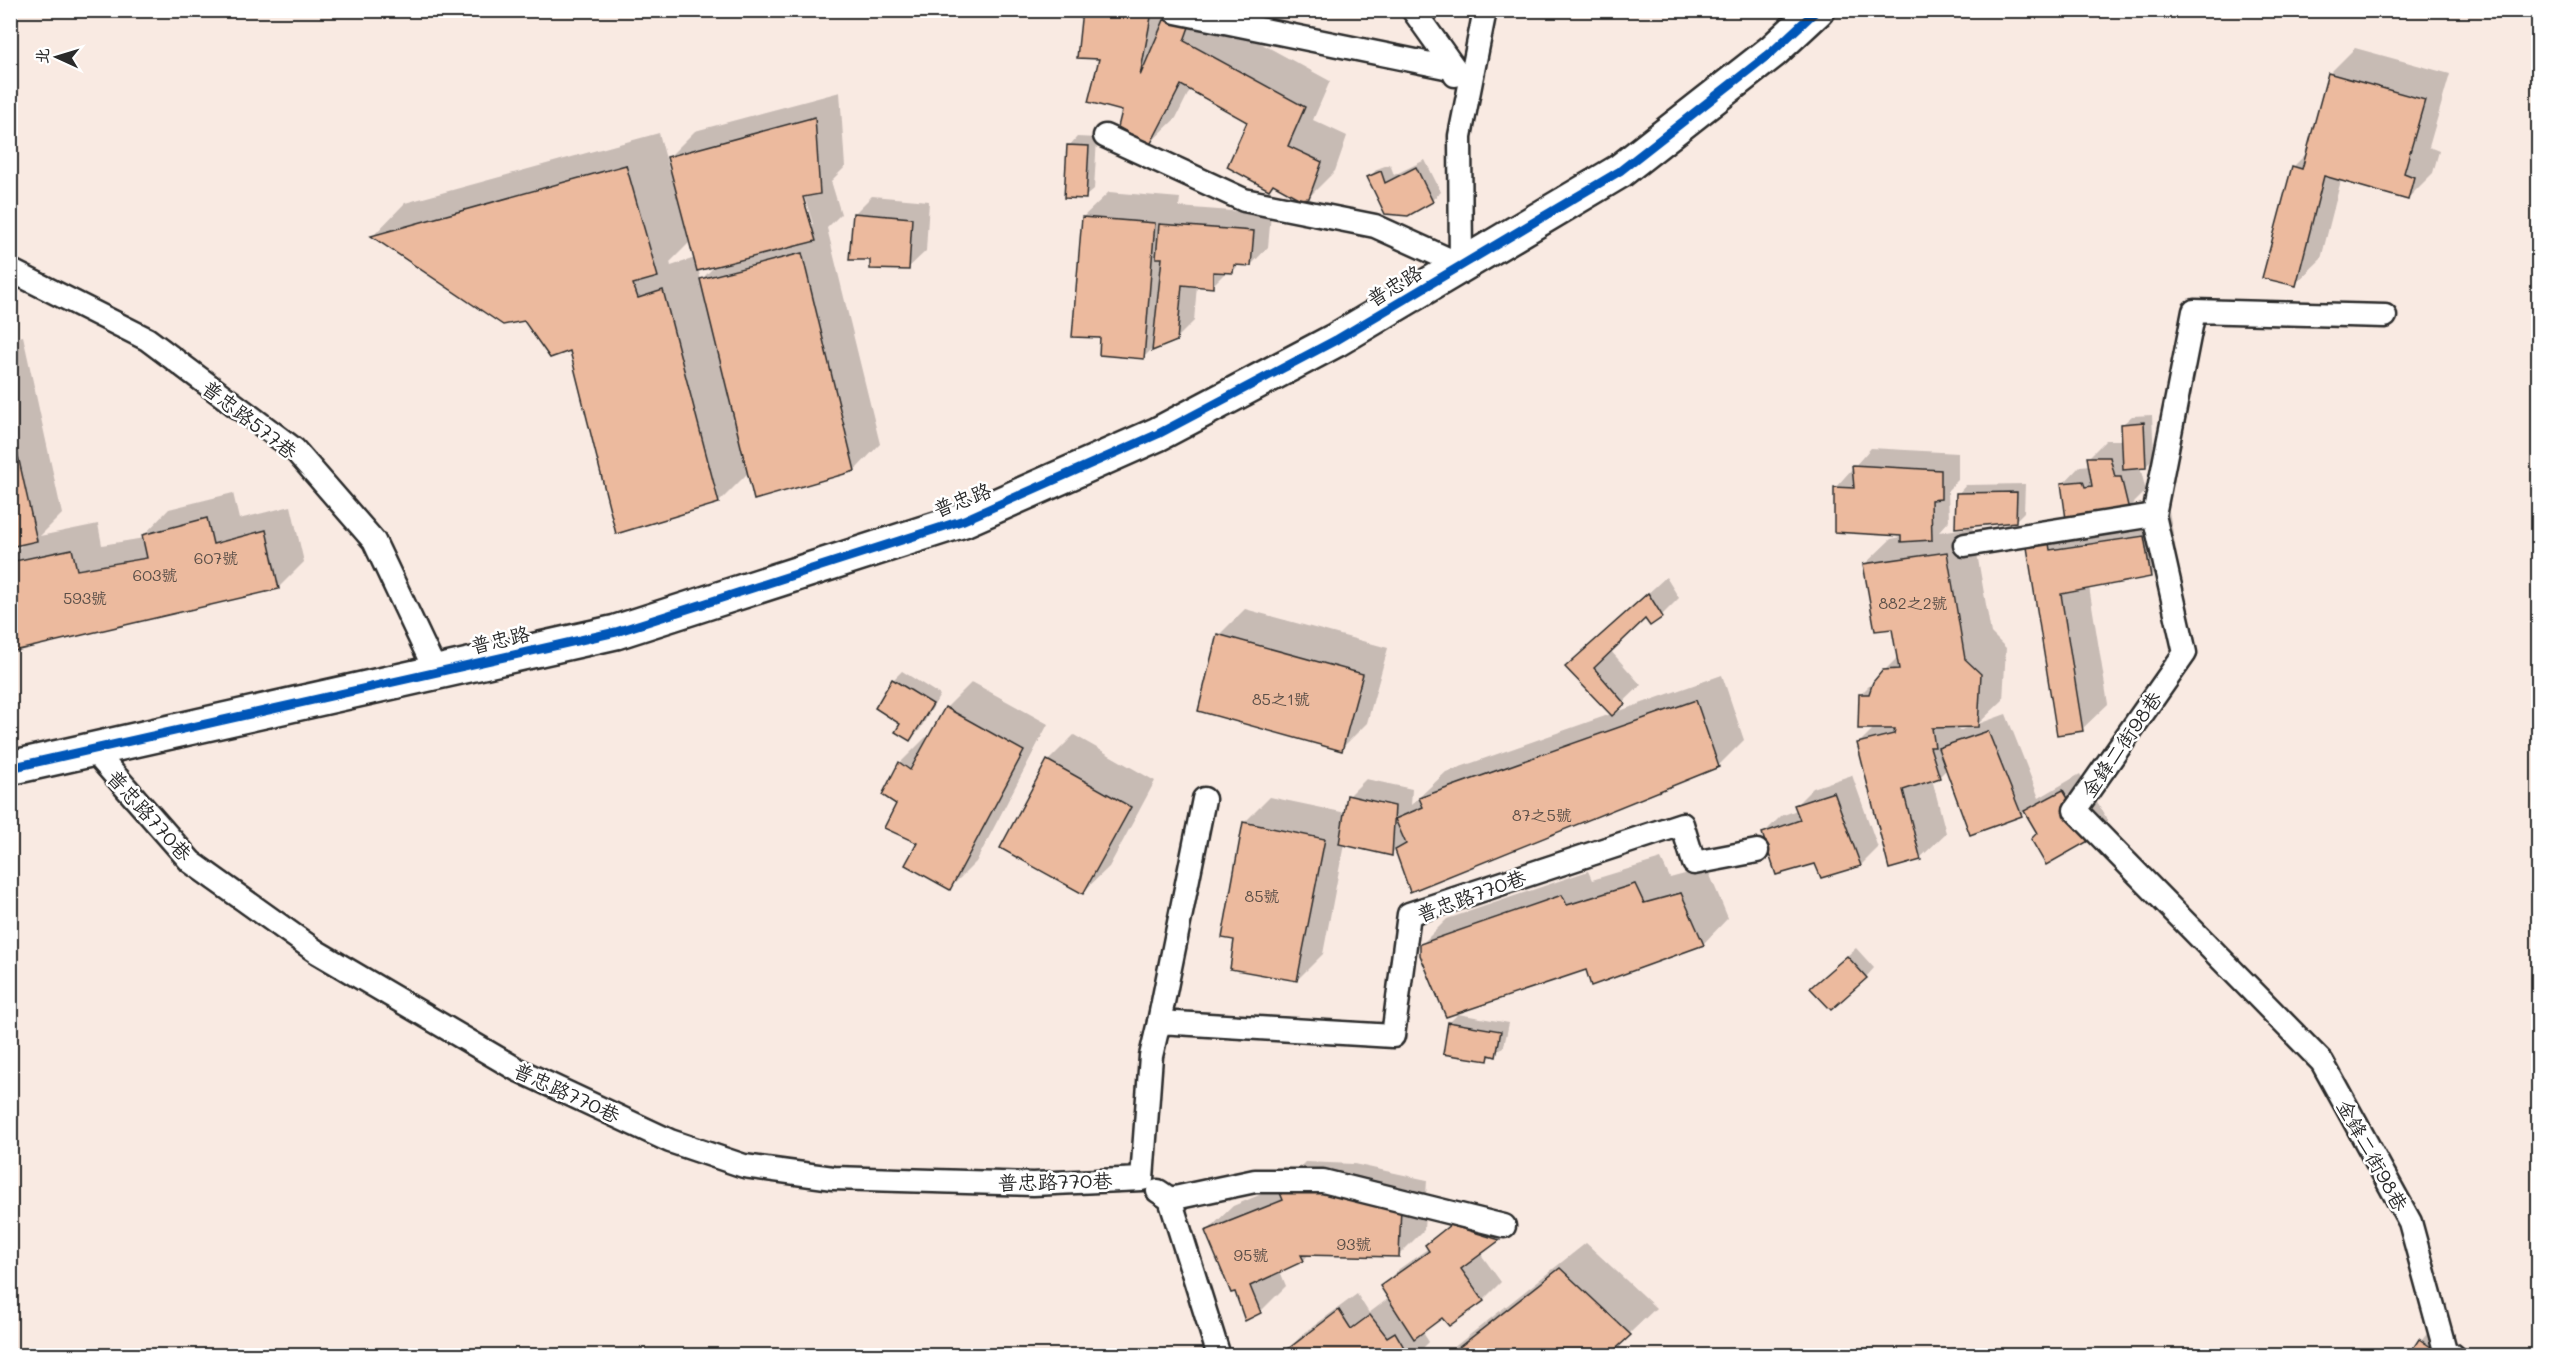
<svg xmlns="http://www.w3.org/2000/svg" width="2549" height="1366" font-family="Mali,'LXGW WenKai TC',sans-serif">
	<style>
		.shadow { fill: #0003; fill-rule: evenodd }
		.building { fill: #ecba9e; stroke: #2b2b2b; stroke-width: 1.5 }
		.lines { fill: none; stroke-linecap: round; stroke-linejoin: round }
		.service-casing { stroke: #2b2b2b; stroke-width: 27 }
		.tertiary-casing { stroke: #2b2b2b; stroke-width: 38 }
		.service { stroke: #fff; stroke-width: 22 }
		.tertiary { stroke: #fff; stroke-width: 33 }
		.cycleway-casing { stroke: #fff; stroke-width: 13 }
		.cycleway { stroke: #0057b8; stroke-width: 9 }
		.labels { text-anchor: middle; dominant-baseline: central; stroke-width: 5; stroke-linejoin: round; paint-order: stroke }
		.number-label { font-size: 16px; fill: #5b4f48 }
		.street-label { font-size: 20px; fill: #2b2b2b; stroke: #fff }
	</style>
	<rect width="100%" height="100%" fill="#f9eae2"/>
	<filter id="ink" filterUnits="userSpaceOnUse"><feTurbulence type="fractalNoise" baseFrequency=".0167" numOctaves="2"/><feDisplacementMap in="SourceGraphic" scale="12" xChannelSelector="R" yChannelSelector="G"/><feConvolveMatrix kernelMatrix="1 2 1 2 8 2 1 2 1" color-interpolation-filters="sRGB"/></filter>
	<g filter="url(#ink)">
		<g class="shadow">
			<polygon points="1083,10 1173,10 1209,15 1330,81 1313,120 1347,136 1335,171 1309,197 1274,183 1269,188 1249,121 1191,88 1176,118 1150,143 1124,110 1100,58"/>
			<polygon points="2355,48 2450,74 2429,147 2439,151 2433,173 2407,199 2341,180 2321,259 2295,284 2293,167 2308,152 2329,74"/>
			<path d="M840,92L845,167L831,181L841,214L827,228L880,444L855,470L749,472L719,502L571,350L525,319L373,236L405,203L659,133L669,170L672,169L669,157L695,131ZM802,189L813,224H809L799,190ZM691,241L695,258L671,266L670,262ZM717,264L701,280L698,269Z"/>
			<polygon points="1077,137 1097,138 1094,189 1085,197 1069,146"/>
			<polygon points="1425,160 1441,192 1432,200 1407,214 1369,178 1377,169 1390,164 1394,175"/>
			<polygon points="1109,192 1180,198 1179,207 1271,214 1268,247 1251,265 1240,264 1232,272 1227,271 1212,286 1197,285 1194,321 1176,339 1154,347 1144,357 1101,337 1083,217"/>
			<polygon points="872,196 929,201 926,251 908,268 872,258 854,214"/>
			<polygon points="23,336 62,514 40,536 98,524 102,545 144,538 144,535 169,509 233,493 239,519 291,506 304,562 278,588 10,650 10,557 25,542 10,545 10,339"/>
			<polygon points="2152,415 2154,458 2145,467 2140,467 2146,491 2128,509 2075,525 2169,511 2176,550 2150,576 2089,587 2108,704 2082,729 2029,548 2055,522 2067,519 2063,484 2080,466 2090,465 2089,457 2106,440 2124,440 2123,424 2132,416"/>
			<path d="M1871,448L1958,453V480L1948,490L1949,521L1939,532L1968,528L1958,494L1966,485L2025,484L2024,512L2015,521L1972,525L1991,633L2006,648L2003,700L1978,724L2006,714L2039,798L2080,774L2108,821L2091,838L2039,833L2025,810L2021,814L1947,769L1939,777L1932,779L1946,833L1920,858L1858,744L1874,728L1860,695L1898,657L1893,628L1865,564L1891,539L1906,536L1835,488ZM1957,726H1971L1959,731Z"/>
			<polygon points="1666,577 1679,598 1662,615 1645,616 1610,650 1641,685 1612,713 1567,667"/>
			<polygon points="1245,609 1388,648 1367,723 1341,749 1219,635"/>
			<polygon points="902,671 940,695 919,731 910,739 902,724 877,708 893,680"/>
			<polygon points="1722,675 1744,740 1718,766 1411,890 1396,849 1391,854 1344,844 1323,954 1297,980 1244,823 1270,797 1346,813 1349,796 1366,779 1412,789 1411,805 1446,772"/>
			<polygon points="972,682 1048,724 976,862 950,888 919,842 898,803 900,763 926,737 929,739 946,708"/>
			<polygon points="1074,735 1155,781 1109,867 1083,892 1048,761"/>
			<polygon points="1852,775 1878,848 1861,865 1816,862 1763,834 1781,816 1797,810 1796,805 1813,788"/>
			<polygon points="1661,859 1670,878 1707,868 1728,918 1703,944 1587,968 1421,945 1447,919 1588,871 1592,880"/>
			<polygon points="1856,948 1874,968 1866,977 1820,980"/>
			<polygon points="1458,1014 1509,1023 1504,1046 1488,1059 1445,1052 1450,1022"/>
			<polygon points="1305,1162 1354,1164 1427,1180 1424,1230 1398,1256 1309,1254 1304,1260 1280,1271 1286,1286 1260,1312 1236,1290 1207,1231 1233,1206 1281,1186"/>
			<polygon points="1468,1208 1516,1222 1480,1253 1501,1282 1483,1300 1449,1324 1443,1316 1422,1331 1429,1342 1415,1356 1289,1356 1286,1352 1303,1334 1357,1294 1369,1313 1389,1298 1381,1287 1399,1269 1429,1248 1426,1245"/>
			<polygon points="1586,1243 1656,1308 1606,1356 1443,1356"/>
			<polygon points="2429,1331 2457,1356 2410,1356"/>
		</g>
		<g class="building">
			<polygon points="1082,10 1110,10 1151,17 1140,76 1164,20 1189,27 1184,41 1305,107 1288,146 1322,162 1309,198 1300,199 1273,184 1269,190 1227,167 1247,122 1181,85 1150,145 1118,127 1122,111 1088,102 1099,59 1077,58"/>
			<polygon points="2328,73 2425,100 2404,173 2414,177 2408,200 2324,176 2296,286 2262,278 2292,166 2302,169"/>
			<polygon points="815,117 820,194 803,197 816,241 697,271 667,157"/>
			<polygon points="1067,145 1089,146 1086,199 1064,198"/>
			<polygon points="626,165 658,277 633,284 638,298 663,290 719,503 616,534 570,351 550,358 524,321 503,325 371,236"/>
			<polygon points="1416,167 1433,202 1408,216 1385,214 1367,177 1381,171 1385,183"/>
			<polygon points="853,213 912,218 909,270 870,269 870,260 849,260"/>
			<polygon points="1082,217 1155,223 1144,359 1099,355 1100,338 1072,337"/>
			<polygon points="1159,224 1254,231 1251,266 1234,265 1233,273 1213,272 1213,288 1182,285 1177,341 1152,351 1162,258 1156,258"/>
			<polygon points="802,253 855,471 754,500 700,279"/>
			<polygon points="10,420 37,541 10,547"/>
			<polygon points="2144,422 2146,468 2123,470 2121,424"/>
			<polygon points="2087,457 2110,457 2115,477 2121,477 2129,510 2066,519 2061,483 2083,481 2085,487 2092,486"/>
			<polygon points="1852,465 1941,470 1941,499 1931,500 1932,540 1901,542 1901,536 1834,532 1834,487 1854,488"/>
			<polygon points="2017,492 2016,522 1955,528 1956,493"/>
			<polygon points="207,518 213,544 266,530 279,589 10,652 10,562 72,549 77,570 147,558 142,535"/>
			<polygon points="2144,536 2151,577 2061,594 2083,731 2057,735 2027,547 2049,543 2050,550"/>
			<polygon points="1947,552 1965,659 1981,674 1978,727 1932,728 1935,747 1930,747 1940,778 1903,790 1921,860 1889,869 1857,743 1894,734 1895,729 1858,729 1859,694 1869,694 1873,682 1883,670 1899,669 1892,629 1875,631 1863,564"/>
			<polygon points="1648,593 1663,617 1650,626 1645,619 1594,668 1625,704 1612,716 1565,667"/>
			<polygon points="1217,634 1363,674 1342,751 1198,711"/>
			<polygon points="892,679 933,704 910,741 895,732 900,724 875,708"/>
			<polygon points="1696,700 1719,767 1410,892 1395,850 1406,844 1395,819 1423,807 1419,798"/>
			<polygon points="945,707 1024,751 950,890 905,865 917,843 884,828 896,804 882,795 899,762 910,770"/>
			<polygon points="1988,731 2022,816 1970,835 1938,748"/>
			<polygon points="1047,760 1131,807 1083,894 1000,848"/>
			<polygon points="2063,790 2092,839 2046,865 2031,839 2037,833 2024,811"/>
			<polygon points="1834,792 1861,866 1821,878 1815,864 1776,875 1762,833 1800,820 1794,805"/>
			<polygon points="1347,795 1395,806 1392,856 1339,844"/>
			<polygon points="1243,822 1325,839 1297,981 1230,969 1234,940 1222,938"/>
			<polygon points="1635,884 1644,903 1681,893 1704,945 1591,986 1586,970 1446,1017 1420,955 1420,944 1562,895 1567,905"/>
			<polygon points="1847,956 1867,978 1831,1010 1810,988"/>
			<polygon points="1448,1022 1501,1031 1496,1057 1489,1055 1488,1061 1443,1054"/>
			<polygon points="1278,1188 1327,1189 1401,1206 1399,1257 1301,1255 1304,1261 1250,1286 1261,1313 1245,1321 1235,1292 1231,1293 1205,1231 1283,1200"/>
			<polygon points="1450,1225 1500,1240 1461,1269 1484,1301 1449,1326 1442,1318 1414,1339 1380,1286 1429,1251 1425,1245"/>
			<polygon points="1560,1268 1631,1335 1608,1356 1448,1356"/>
			<polygon points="1339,1310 1351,1329 1370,1315 1387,1337 1395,1332 1409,1356 1287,1356 1284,1352"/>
			<polygon points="2419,1339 2444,1356 2408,1356"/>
		</g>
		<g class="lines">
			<defs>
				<g id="service">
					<polyline points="1413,10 1455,69 1455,75"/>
					<polyline points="1176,12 1455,69"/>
					<polyline points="1105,136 1244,200 1375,226 1461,265 1460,136 1485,10"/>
					<polyline points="10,270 147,339 294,449 374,541 436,672"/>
					<polyline points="2385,316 2194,311 2154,515 2185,653 2075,810 2322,1062 2410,1222 2445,1350 2453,1356"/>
					<polyline points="1965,545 2154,515"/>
					<polyline points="92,749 191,862 317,952 518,1070 670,1141 744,1166 833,1178 1033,1184 1142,1179 1151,1056 1159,1022 1393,1036 1409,914 1682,824 1694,863 1757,851"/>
					<polyline points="1159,1022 1204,799"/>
					<polyline points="1158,1191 1170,1199 1219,1356"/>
					<polyline points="1170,1199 1255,1181 1323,1181 1504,1226"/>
				</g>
				<polyline id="tertiary" points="10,768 616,632 964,520 1158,434 1336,340 1620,171 1773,51 1817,10"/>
			</defs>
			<use href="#service" class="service-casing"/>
			<use href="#tertiary" class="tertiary-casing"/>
			<use href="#service" class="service"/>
			<use href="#tertiary" class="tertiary"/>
			<defs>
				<polyline id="cycleway" points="10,768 616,632 964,520 1158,434 1336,340 1620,171 1773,51 1817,10"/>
			</defs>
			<use href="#cycleway" class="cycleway-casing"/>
			<use href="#cycleway" class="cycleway"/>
		</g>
	</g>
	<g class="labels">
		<g class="number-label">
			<text x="216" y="557">607號</text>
			<text x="155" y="574">603號</text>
			<text x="85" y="597">593號</text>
			<text x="1913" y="602">882之2號</text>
			<text x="1281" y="698">85之1號</text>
			<text x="1542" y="814">87之5號</text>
			<text x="1262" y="895">85號</text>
			<text x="1354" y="1243">93號</text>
			<text x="1251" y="1254">95號</text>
		</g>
		<g class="street-label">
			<text transform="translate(1394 285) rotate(-31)">普忠路</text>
			<text transform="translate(250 419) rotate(38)">普忠路577巷</text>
			<text transform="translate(962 499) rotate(-21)">普忠路</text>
			<text transform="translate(500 639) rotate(-13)">普忠路</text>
			<text transform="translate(2121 744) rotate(-55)">金鋒二街98巷</text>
			<text transform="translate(150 815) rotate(48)">普忠路770巷</text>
			<text transform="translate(1471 895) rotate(-20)">普忠路770巷</text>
			<text transform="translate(567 1092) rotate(25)">普忠路770巷</text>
			<text transform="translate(2373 1155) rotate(61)">金鋒二街98巷</text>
			<text transform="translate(1055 1181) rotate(-1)">普忠路770巷</text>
		</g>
	</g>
	<rect width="2549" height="1366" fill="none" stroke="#fff" stroke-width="36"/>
	<rect x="18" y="18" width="2513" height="1330" fill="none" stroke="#2b2b2b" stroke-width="2" filter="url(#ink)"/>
	<g transform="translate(57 57) rotate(274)" stroke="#ffffff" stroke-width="4.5" paint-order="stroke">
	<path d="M0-4.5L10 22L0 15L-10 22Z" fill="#2b2b2b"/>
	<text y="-9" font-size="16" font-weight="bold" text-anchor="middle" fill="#2b2b2b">北</text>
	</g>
</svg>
